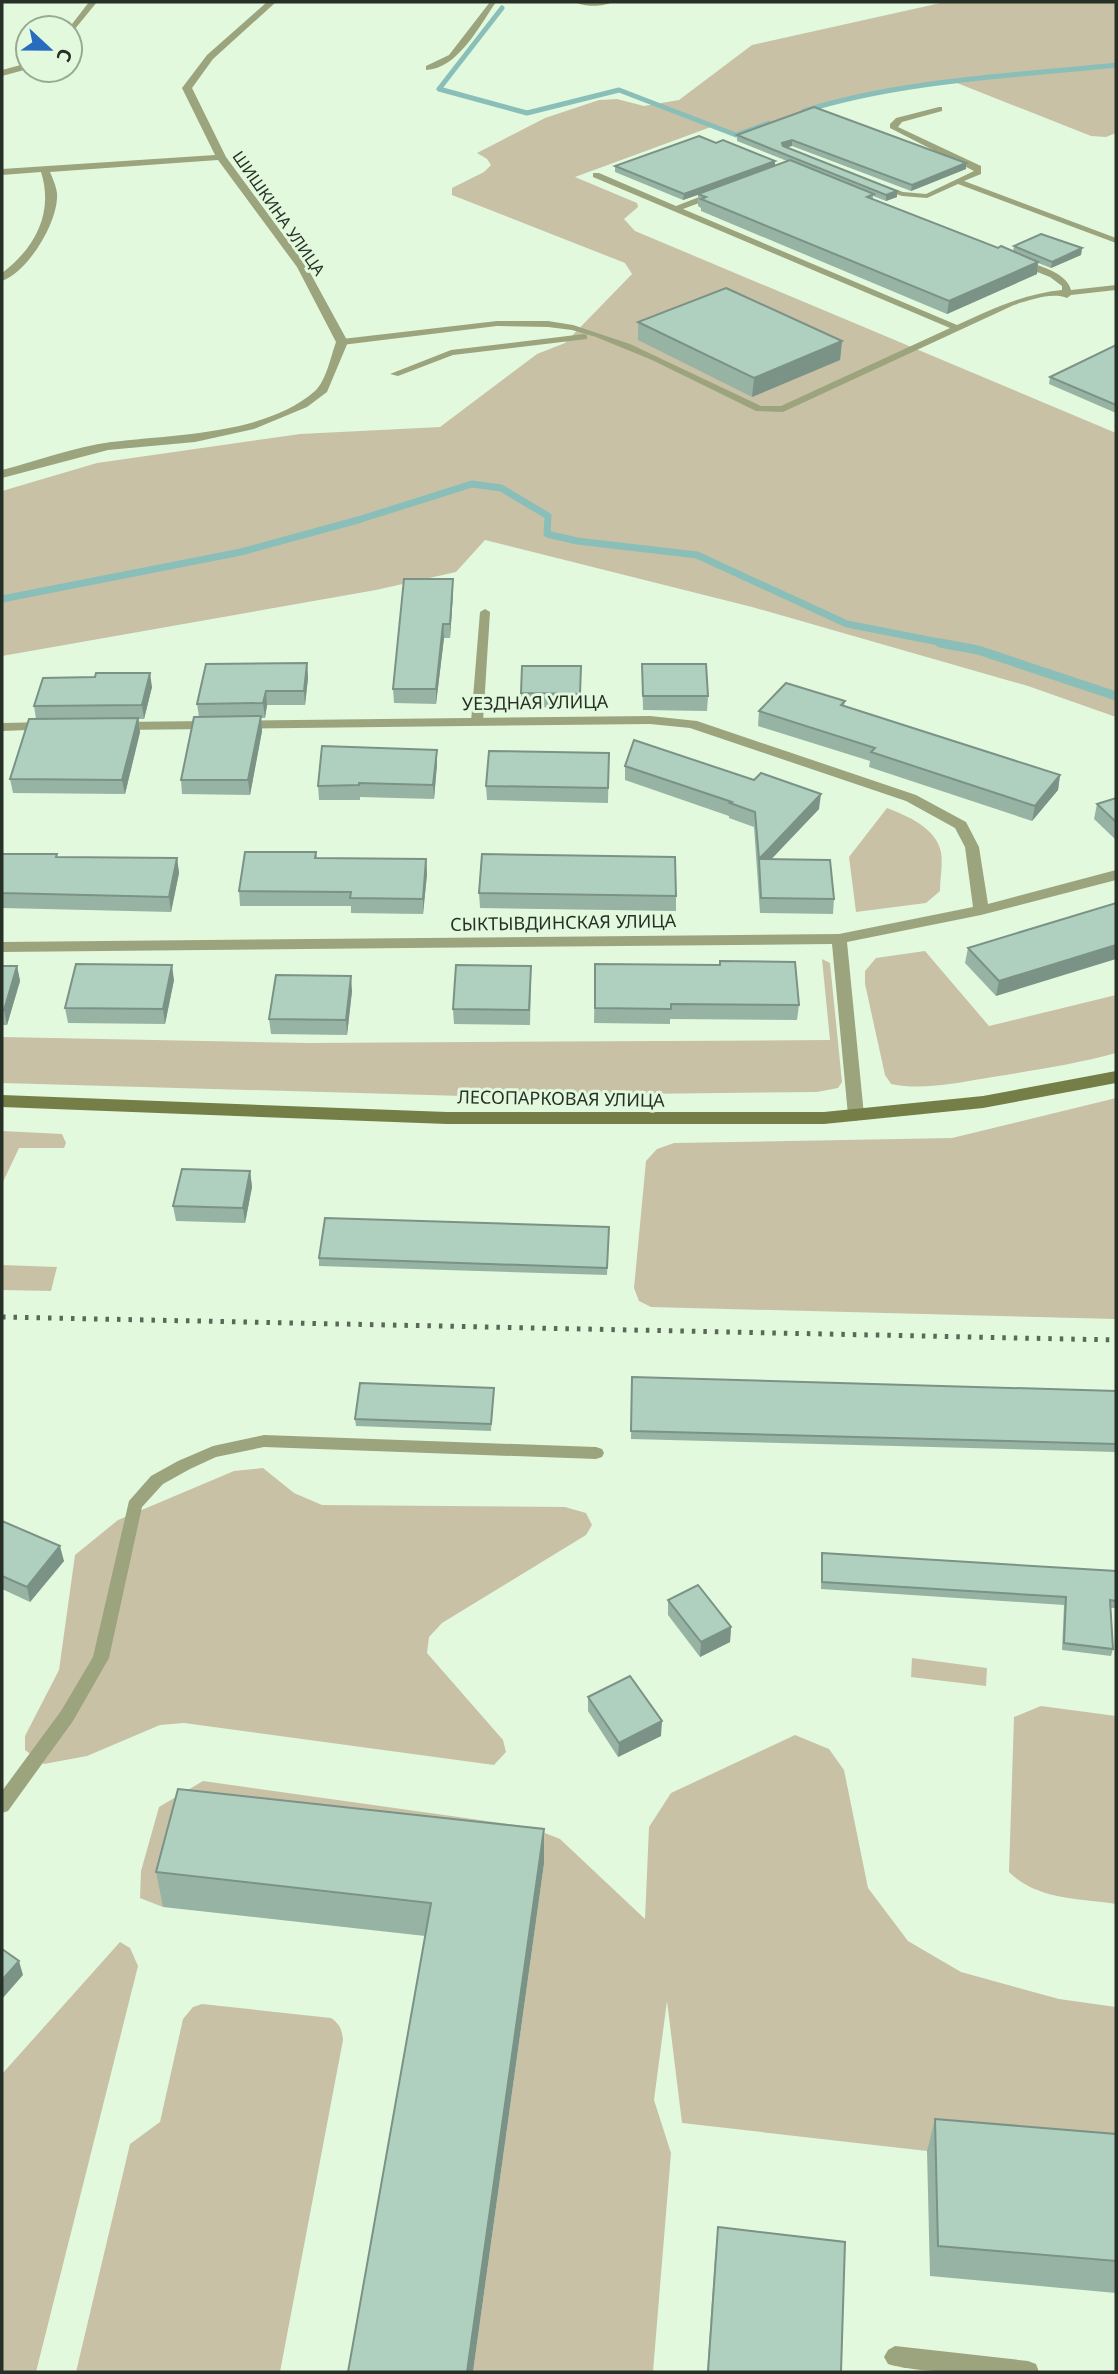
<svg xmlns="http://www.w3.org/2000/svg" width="1118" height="2374" font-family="'Noto Sans',sans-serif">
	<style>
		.green { fill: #c9c1a6 }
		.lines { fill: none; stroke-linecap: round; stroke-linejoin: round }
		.stream-far2 { stroke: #89bfb8; stroke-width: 5 }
		.stream-far1 { stroke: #89bfb8; stroke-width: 7 }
		.stream { stroke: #89bfb8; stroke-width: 9 }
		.lane { fill: #9ca47e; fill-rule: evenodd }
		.street { fill: #9ca47e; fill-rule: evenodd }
		.secondary { fill: #747e46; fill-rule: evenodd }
		.rail { stroke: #5b6859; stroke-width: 5; stroke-dasharray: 3.5 8; stroke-linecap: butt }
		.wall { fill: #97b3a4 }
		.shaded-wall { fill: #7b9286 }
		.building { fill: #b0d0bf; stroke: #7b9286; stroke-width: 2 }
		.labels { text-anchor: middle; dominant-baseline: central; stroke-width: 6; stroke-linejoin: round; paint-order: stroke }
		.far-street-label { font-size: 16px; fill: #273026; stroke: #e3f9de }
		.street-label { font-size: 18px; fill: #273026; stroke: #e3f9de }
	</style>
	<rect width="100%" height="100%" fill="#e3f9de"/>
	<g class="green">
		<polygon points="945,2 1116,2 1116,133 1106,137 1091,136 957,83 938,81 834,102 741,134 711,127 575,177 637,203 638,207 624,219 635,231 1116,433 1116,717 1028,686 752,607 485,540 456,572 376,590 2,656 2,491 97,463 300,434 440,427 537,354 565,343 632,274 625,263 452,195 452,188 484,172 491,165 487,159 477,153 545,118 599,100 617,99 644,106 679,100 752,45"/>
		<path d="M887,808C908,816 936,828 941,852C943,864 940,879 940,891L926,903L856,912L849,857Z"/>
		<path d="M925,951L989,1026L1116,995V1053C1076,1064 1035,1070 993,1077C960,1082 924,1091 891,1084L885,1075L865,984V971L876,958Z"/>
		<polygon points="822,959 830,963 842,1082 838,1088 817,1092 463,1096 2,1083 2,1037 307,1043 830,1040"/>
		<polygon points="1116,1098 1116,1319 651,1307 639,1301 634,1288 646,1161 657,1149 674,1143 952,1138"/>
		<polygon points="2,1131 62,1134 66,1143 64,1148 19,1148 2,1184"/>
		<polygon points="2,1265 57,1267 51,1291 2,1290"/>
		<polygon points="263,1468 294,1493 322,1505 565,1507 586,1513 592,1525 586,1535 442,1623 429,1637 427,1653 503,1740 506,1752 494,1765 184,1723 160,1725 87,1756 44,1764 25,1750 25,1736 59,1670 75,1555 118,1520 234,1471"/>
		<polygon points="912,1658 987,1668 986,1686 911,1677"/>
		<path d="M1041,1706L1116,1716V1904C1079,1898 1037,1900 1009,1872L1014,1717Z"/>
		<polygon points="795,1735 829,1749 844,1770 868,1888 908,1941 961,1972 1059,1999 1116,2007 1116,2167 927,2151 682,2123 667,2001 654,2100 671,2153 653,2372 473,2372 544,1864 186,1824 163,1907 140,1898 141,1871 159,1807 203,1781 530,1827 560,1839 645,1919 649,1827 671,1793"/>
		<polygon points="120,1942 130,1948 138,1966 36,2372 2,2372 2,2074"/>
		<path d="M202,2004L331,2018C340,2024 342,2030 343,2040L280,2372H76L130,2144L160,2122L183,2019L193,2007Z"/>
	</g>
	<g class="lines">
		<g class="stream-far2">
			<polyline points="502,8 439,89 527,113 619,90 736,135 769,123"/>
			<path d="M804,111C902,80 1014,76 1116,65"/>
		</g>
		<polyline class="stream-far1" points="2,599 241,552 358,520 472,484 501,488 548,516 547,534 577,541 697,555 847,624 949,644"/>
		<polyline class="stream" points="940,643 978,650 1116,696"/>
		<g class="lane">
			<path d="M490,2H496C480,25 458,69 426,70V66L449,55Z"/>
			<polygon points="939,107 942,107 942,111 902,122 898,127 981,166 981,174 964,181 1116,238 1116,243 958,184 927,198 902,196 877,188 876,186 880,184 903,192 926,194 974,171 890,128 890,124 896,118"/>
			<path d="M593,173H599L676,206L712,192H718V196L683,209L957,325C992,309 1023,294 1062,290V286L1050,277L1017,264V260L1020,259C1036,265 1067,272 1071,290L1116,285V290L1071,295L1067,298C1052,292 1030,300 1014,305L783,412L756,411L652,360L596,337L572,330L548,327L497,326L342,345L338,342L342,339L497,321H548L573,325L630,344L761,406H781L950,328L593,177Z"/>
			<polygon points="584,334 587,335 587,339 453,355 398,376 390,374 451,350"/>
			<polygon points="485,609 490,612 483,722 477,725 471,722 480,612"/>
			<polygon points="264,1435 596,1447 602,1449 604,1453 602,1457 596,1459 264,1447 216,1457 190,1469 163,1484 142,1507 109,1658 73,1721 8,1811 2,1813 2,1791 61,1711 93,1657 129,1501 151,1476 178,1461 213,1446"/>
			<path d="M895,2346L1028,2361L1036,2364L1039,2372C1003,2374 919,2374 888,2364L884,2357L888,2350Z"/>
		</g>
		<g class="street">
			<polygon points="89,2 97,2 70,35 69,28"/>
			<path d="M267,2H276L213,59L192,88L226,157L307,267L348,342L327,392L307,407L254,429L195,442L108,450L2,478V470C37,461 74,447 111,442C174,434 265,435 315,391C326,381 331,356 336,342L297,267L218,160L50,172C53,179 56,186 57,193C59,221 28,272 2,281V273C35,248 54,213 41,172L2,175V169L215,155L182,88L207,55Z"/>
			<path d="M575,2H612C604,7 583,7 575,2Z"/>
			<polygon points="28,63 28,69 2,76 2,70"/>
			<polygon points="650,716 697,721 916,795 966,822 979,847 988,904 1116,870 1116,880 981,915 847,942 864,1115 856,1121 848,1115 832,944 2,952 2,942 839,934 973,907 965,847 955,828 906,801 690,728 650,724 117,730 110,726 117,722"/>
			<polygon points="50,722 57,726 55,729 2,731 2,723"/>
		</g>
		<polygon class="secondary" points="1116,1071 1116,1083 983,1108 824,1124 447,1124 2,1107 2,1095 447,1112 824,1112 983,1096"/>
		<polyline class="rail" points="2,1317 1116,1340"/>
	</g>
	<g class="wall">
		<polygon points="814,107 966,163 966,169 911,191 792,146 786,147 897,191 897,197 886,201 873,196 873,199 998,248 1013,251 1014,246 1082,248 1081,255 1051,268 1038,263 1037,274 947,314 701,211 701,208 698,206 698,195 683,200 615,172 615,166 716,143 775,161 775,166 787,161 737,141 737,135"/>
		<polygon points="638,322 842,341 840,360 752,397 638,340"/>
		<polygon points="1116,345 1116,413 1049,384 1050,377"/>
		<polygon points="453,579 453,593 450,638 444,638 436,704 394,703 393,689"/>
		<polygon points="307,663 308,678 305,705 267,705 265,718 261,718 262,731 250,795 182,794 181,780 199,717 197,704"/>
		<polygon points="642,664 708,696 707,711 643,710"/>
		<polygon points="581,666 580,708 521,707 521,693"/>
		<polygon points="152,687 144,719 139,719 140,732 125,794 13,793 10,779 36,719 34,706"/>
		<polygon points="845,701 844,706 1060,775 1058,790 1032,821 869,767 870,761 758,726 759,711"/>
		<polygon points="437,750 437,764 434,799 360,797 360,800 319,800 318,786"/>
		<polygon points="609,753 608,803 487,800 486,786"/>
		<polygon points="625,766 819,809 771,859 834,899 833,914 760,913 754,827 729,818 729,816 625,780"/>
		<polygon points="1116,798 1116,840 1094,819 1097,804"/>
		<polygon points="316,852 317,858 426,859 427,874 423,914 351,913 351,906 240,906 239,891"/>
		<polygon points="2,854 58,857 177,858 179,873 171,912 2,908"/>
		<polygon points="479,893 676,896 676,911 480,908"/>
		<polygon points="1116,903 996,996 965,963 968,948"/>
		<polygon points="595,964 799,1005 797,1020 670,1019 670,1024 594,1023"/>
		<polygon points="2,966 17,966 20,981 7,1025 2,1025"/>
		<polygon points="174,980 165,1024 68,1023 65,1008"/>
		<polygon points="531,981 530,1025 454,1024 453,1009"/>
		<polygon points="352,991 347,1035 271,1034 269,1019"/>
		<polygon points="250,1171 252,1187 245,1223 176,1221 173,1206"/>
		<polygon points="609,1227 607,1275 319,1266 319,1258"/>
		<polygon points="632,1377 1116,1391 1116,1452 631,1439"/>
		<polygon points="494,1388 491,1431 356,1426 355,1419"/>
		<polygon points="2,1521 64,1561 30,1602 2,1589"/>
		<polygon points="822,1553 1116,1571 1116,1608 1111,1608 1113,1649 1111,1656 1062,1650 1064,1605 821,1589"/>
		<polygon points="668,1600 731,1627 730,1642 700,1657 668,1615"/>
		<polygon points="588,1697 661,1736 618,1757 588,1711"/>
		<polygon points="544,1829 544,1864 425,1936 163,1907 156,1872"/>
		<polygon points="935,2119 1116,2134 1116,2293 930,2276 927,2151"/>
		<polygon points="718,2227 841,2372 707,2372 715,2258"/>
	</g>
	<g class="shaded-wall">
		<polygon points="792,140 792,146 782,149 782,143"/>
		<polygon points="775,161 775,167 683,200 684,194"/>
		<polygon points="966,163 966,169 911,191 912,185"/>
		<polygon points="897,191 897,197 886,201 886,195"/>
		<polygon points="1082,248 1081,255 1051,268 1052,262"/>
		<polygon points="1038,262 1037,274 947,314 949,301"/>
		<polygon points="842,341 840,360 752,397 754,378"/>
		<polygon points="453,579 453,593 450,638 450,624"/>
		<polygon points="443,624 444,638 436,704 436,689"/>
		<polygon points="307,663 308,678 305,705 304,691"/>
		<polygon points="150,673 152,687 144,719 142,705"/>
		<polygon points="266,691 267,705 265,718 263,703"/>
		<polygon points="261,716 262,731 250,795 248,780"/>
		<polygon points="138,718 140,732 125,794 122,780"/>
		<polygon points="437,750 437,764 434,799 433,785"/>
		<polygon points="1060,775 1058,790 1032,821 1035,806"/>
		<polygon points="821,794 819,809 760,871 759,859 758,874 759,859"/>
		<polygon points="177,858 179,873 171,912 169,897"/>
		<polygon points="426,859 427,874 423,914 423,899"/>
		<polygon points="1116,945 1116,959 996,996 999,981"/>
		<polygon points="172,965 174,980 165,1024 163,1009"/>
		<polygon points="17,966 20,981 7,1025 4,1010"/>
		<polygon points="351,976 352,991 347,1035 346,1020"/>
		<polygon points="250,1171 252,1187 245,1223 243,1208"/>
		<polygon points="60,1546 64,1561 30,1602 27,1587"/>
		<polygon points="731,1627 730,1642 700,1657 701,1642"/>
		<polygon points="662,1721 661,1736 618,1757 619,1743"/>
		<polygon points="544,1829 544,1864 473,2372 467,2372"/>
		<polygon points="19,1961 23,1975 2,1999 2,1980"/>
	</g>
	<g class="building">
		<polygon points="814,107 966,163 912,185 792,140 782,143 783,146 897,191 886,195 737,135"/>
		<polygon points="699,136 716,143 723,140 775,161 684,194 615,166"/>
		<polygon points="790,160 874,194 867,197 998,248 1001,246 1038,262 949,301 701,199 706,197 698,194"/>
		<polygon points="1041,234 1082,248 1052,262 1014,246"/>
		<polygon points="726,288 842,341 754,378 638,322"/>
		<polygon points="1116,345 1116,405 1050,377"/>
		<polygon points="404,579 453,579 450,624 443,624 436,689 393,689"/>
		<polygon points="307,663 304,691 266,691 263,703 197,704 206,664"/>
		<polygon points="642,664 706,664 708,696 643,696"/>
		<polygon points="522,666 581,666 580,694 521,693"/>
		<polygon points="96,673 150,673 142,705 34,706 43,678 95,677"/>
		<polygon points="786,683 845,701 841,705 1060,775 1035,806 871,752 875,748 759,711"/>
		<polygon points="261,716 248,780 181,780 194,717"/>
		<polygon points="138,718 122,780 10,779 29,719"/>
		<polygon points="634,740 754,780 761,773 821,794 759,859 755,812 730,803 732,802 625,766"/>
		<polygon points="322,746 437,750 433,785 359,783 359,785 318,786"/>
		<polygon points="489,751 609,753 608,788 486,786"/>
		<polygon points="1116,798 1116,822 1097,804"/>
		<polygon points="245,852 316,852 315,858 426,859 423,899 350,898 351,892 239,891"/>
		<polygon points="2,854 57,854 56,857 177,858 169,897 2,893"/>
		<polygon points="482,854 675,857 676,896 479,893"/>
		<polygon points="759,859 830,860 834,899 761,898"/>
		<polygon points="1116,903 1116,945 999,981 968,948"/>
		<polygon points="720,961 795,962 799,1005 671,1004 671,1009 595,1008 595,964 720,965"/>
		<polygon points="76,964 172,965 163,1009 65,1008"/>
		<polygon points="456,965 531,966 529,1010 453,1009"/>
		<polygon points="2,966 17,966 4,1010 2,1010"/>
		<polygon points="276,975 351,976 346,1020 269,1019"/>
		<polygon points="182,1169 250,1171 243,1208 173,1206"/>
		<polygon points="325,1218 609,1227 607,1268 319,1258"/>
		<polygon points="632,1377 1116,1391 1116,1444 631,1431"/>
		<polygon points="360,1383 494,1388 491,1424 355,1419"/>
		<polygon points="2,1521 60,1546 27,1587 2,1576"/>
		<polygon points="822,1553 1116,1571 1116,1601 1110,1600 1113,1649 1064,1643 1066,1597 822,1582"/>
		<polygon points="698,1585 731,1627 701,1642 668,1600"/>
		<polygon points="630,1676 662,1721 619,1743 588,1697"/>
		<polygon points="178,1789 544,1829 467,2372 348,2372 431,1903 156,1872"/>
		<polygon points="2,1949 19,1961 2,1980"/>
		<polygon points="935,2119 1116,2134 1116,2261 938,2246"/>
		<polygon points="718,2227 845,2242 841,2372 708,2372"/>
	</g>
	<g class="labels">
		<g class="far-street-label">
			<text transform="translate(279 213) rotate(55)">ШИШКИНА УЛИЦА</text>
		</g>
		<g class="street-label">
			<text transform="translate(535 702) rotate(-1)">УЕЗДНАЯ УЛИЦА</text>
			<text transform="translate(563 922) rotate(-1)">СЫКТЫВДИНСКАЯ УЛИЦА</text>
			<text transform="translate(561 1098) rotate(1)">ЛЕСОПАРКОВАЯ УЛИЦА</text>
		</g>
	</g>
	<rect width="1118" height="2374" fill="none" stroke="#273026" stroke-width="7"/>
	<g transform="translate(49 49) rotate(112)"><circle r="33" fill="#e3f9de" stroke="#98a994" stroke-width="2"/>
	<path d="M0-5L12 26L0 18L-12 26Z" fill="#286cbd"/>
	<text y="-10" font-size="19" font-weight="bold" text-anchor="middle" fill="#273026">С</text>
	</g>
</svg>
